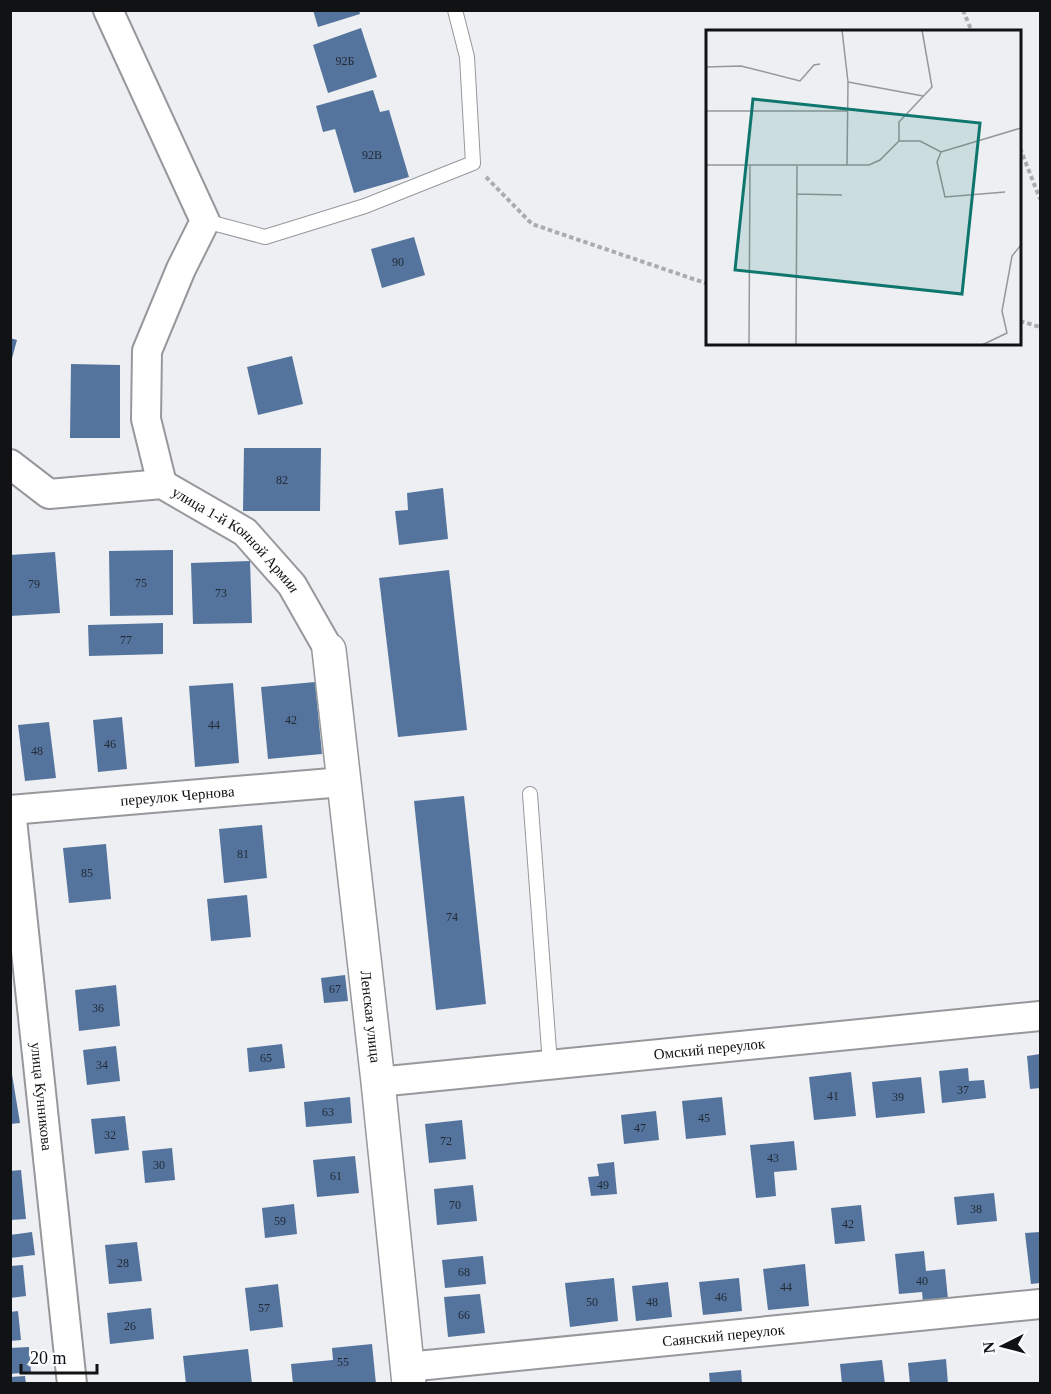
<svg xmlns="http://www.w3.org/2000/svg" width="1051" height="1394" font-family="'Times New Roman',serif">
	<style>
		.building { fill: #54749d }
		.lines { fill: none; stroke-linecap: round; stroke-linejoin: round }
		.lane-casing { stroke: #96989b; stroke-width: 16 }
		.street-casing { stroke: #96989b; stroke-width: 32 }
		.secondary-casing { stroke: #96989b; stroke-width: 36 }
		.path { stroke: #aaacae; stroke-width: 4; stroke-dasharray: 4.5 3; stroke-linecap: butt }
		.lane { stroke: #fff; stroke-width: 14 }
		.street { stroke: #fff; stroke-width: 28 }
		.secondary { stroke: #fff; stroke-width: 33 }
		.labels { text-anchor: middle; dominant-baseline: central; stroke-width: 4.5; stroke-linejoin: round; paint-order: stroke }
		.number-label { font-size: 12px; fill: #222a36 }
		.street-label { font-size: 15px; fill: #111213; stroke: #fbfcff }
		.inset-road { fill: none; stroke: #959799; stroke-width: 1.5 }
		.view { fill: #0f766e; fill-opacity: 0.15; stroke: #0f766e; stroke-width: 3 }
		.inset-edge { fill: none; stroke: #111213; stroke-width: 3 }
	</style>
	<rect width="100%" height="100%" fill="#edeff2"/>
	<g class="building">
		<polygon points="313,10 359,10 360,14 318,27"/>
		<polygon points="361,28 377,77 328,93 313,45"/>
		<polygon points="373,90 380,112 389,110 409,177 354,193 335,129 323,132 316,106"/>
		<polygon points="414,237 425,275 382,288 371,249"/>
		<polygon points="10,338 17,340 11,362 10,361"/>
		<polygon points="292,356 303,404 258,415 247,367"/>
		<polygon points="71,364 120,365 120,438 70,438"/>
		<polygon points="244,448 321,448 320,511 243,511"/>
		<polygon points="443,488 448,539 399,545 395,511 408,510 407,493"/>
		<polygon points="173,550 173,615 110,616 109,551"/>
		<polygon points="55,552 60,613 10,616 10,555"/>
		<polygon points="250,561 252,623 193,624 191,563"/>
		<polygon points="449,570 467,730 398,737 379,578"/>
		<polygon points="163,623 163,654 89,656 88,625"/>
		<polygon points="315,682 322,754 268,759 261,687"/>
		<polygon points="233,683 239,763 195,767 189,686"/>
		<polygon points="122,717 127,769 98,772 93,720"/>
		<polygon points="49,722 56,778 25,781 18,725"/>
		<polygon points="464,796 486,1004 436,1010 414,801"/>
		<polygon points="262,825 267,878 224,883 219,829"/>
		<polygon points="106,844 111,899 69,903 63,848"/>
		<polygon points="247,895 251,937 211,941 207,899"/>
		<polygon points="345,975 348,1001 324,1003 321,978"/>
		<polygon points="116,985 120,1026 79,1031 75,990"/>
		<polygon points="282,1044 285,1068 249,1072 247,1048"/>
		<polygon points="116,1046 120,1081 87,1085 83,1050"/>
		<polygon points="1040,1054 1040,1088 1030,1089 1027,1056"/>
		<polygon points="10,1062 20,1123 10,1124"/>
		<polygon points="968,1068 969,1081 984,1080 986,1098 942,1103 939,1071"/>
		<polygon points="851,1072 856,1116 814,1120 809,1077"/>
		<polygon points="921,1077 925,1113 876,1118 872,1082"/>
		<polygon points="350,1097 352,1123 306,1127 304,1102"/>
		<polygon points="722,1097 726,1135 686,1139 682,1101"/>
		<polygon points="656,1111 659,1140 624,1144 621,1115"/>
		<polygon points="125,1116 129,1150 95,1154 91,1119"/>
		<polygon points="462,1120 466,1159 429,1163 425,1124"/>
		<polygon points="794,1141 797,1170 774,1172 776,1196 756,1198 750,1145"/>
		<polygon points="172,1148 175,1180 145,1183 142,1151"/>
		<polygon points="355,1156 359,1193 317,1197 313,1160"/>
		<polygon points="614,1162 617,1194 591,1196 588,1177 599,1176 597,1164"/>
		<polygon points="21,1170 26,1219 10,1220 10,1171"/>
		<polygon points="473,1185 477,1221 437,1225 434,1189"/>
		<polygon points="994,1193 997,1221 957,1225 954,1197"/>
		<polygon points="294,1204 297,1234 265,1238 262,1208"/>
		<polygon points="861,1205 865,1241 835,1244 831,1208"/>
		<polygon points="32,1232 35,1255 10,1258 10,1235"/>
		<polygon points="1040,1232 1040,1283 1031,1284 1025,1233"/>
		<polygon points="137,1242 142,1281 109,1284 105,1245"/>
		<polygon points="924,1251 926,1271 945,1269 948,1299 923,1302 922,1292 899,1294 895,1254"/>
		<polygon points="483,1256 486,1284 445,1288 442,1260"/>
		<polygon points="805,1264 809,1306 768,1310 763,1269"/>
		<polygon points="23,1265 26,1296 10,1298 10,1266"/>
		<polygon points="614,1278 618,1321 570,1327 565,1283"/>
		<polygon points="739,1278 742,1311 703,1315 699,1282"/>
		<polygon points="668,1282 672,1317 636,1321 632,1286"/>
		<polygon points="278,1284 283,1327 250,1331 245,1288"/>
		<polygon points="480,1294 485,1333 448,1337 444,1297"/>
		<polygon points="151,1308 154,1339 110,1344 107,1313"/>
		<polygon points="18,1311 21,1340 10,1341 10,1312"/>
		<polygon points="372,1344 376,1384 293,1384 291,1364 333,1360 332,1348"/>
		<polygon points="29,1347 31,1372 10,1374 10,1348"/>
		<polygon points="248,1349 252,1384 186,1384 183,1356"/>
		<polygon points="946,1359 948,1384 910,1384 908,1363"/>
		<polygon points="882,1360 885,1384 842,1384 840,1364"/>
		<polygon points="741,1370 742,1384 710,1384 709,1373"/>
		<polygon points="25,1376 26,1384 10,1384 10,1377"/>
	</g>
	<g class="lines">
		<defs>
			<g id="lane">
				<polyline points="205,221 265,237 365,206 473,163 467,57 455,10"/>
				<polyline points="530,794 550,1064"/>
			</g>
			<g id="street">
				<polyline points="108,10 205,221 181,269 147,351 146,419 162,484"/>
				<path id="s1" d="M10,464L49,494L162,484L245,532L292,585L329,650"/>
				<path id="s2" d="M10,810L343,782"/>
				<path id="s3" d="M11,810L72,1384"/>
				<path id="s4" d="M378,1082L1040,1016"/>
				<path id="s5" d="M407,1367L1040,1304"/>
			</g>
			<g id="secondary">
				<path id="s6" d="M329,650L378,1082L409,1384"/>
			</g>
		</defs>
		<use href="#lane" class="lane-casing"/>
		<use href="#street" class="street-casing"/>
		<use href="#secondary" class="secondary-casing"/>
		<g class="path">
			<polyline points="963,10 972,32"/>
			<polyline points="1020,148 1040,199"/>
			<polyline points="486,177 532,224 708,284"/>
			<polyline points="1020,321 1040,327"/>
		</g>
		<use href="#lane" class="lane"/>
		<use href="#street" class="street"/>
		<use href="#secondary" class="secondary"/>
	</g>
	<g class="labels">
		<g class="number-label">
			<text x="345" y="61">92Б</text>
			<text x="372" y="155">92В</text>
			<text x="398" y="262">90</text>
			<text x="282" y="480">82</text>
			<text x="141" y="583">75</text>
			<text x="34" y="584">79</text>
			<text x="221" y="593">73</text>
			<text x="126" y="640">77</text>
			<text x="291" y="720">42</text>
			<text x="214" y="725">44</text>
			<text x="110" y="744">46</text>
			<text x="37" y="751">48</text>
			<text x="243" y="854">81</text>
			<text x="87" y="873">85</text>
			<text x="452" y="917">74</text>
			<text x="335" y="989">67</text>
			<text x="98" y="1008">36</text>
			<text x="266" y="1058">65</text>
			<text x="102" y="1065">34</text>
			<text x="963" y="1090">37</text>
			<text x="833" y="1096">41</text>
			<text x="898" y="1097">39</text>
			<text x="328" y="1112">63</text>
			<text x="704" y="1118">45</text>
			<text x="640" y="1128">47</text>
			<text x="110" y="1135">32</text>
			<text x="446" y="1141">72</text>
			<text x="773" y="1158">43</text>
			<text x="159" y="1165">30</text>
			<text x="336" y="1176">61</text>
			<text x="603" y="1185">49</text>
			<text x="455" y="1205">70</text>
			<text x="976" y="1209">38</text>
			<text x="280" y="1221">59</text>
			<text x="848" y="1224">42</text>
			<text x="123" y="1263">28</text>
			<text x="464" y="1272">68</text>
			<text x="922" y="1281">40</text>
			<text x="786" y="1287">44</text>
			<text x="721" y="1297">46</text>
			<text x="592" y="1302">50</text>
			<text x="652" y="1302">48</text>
			<text x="264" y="1308">57</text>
			<text x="464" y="1315">66</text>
			<text x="130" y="1326">26</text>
			<text x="343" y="1362">55</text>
		</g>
		<g class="street-label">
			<text stroke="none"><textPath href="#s1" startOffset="256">улица 1-й Конной Армии</textPath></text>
			<text stroke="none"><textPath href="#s2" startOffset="168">переулок Чернова</textPath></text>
			<text stroke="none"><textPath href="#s6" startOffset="369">Ленская улица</textPath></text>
			<text stroke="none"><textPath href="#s4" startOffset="333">Омский переулок</textPath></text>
			<text stroke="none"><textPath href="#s3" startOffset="288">улица Кунникова</textPath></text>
			<text stroke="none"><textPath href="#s5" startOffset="318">Саянский переулок</textPath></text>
		</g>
	</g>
	<g transform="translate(706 30)">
		<rect width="315" height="315" fill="#edeff2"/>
		<path class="inset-road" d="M136,0L142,52L141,135M0,37L35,36L94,51L108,35L114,34M142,52L217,66M0,81H142M193,111H214L235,122L315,98M235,122L231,132L239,167L299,162M0,135H163L174,130L193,111V92L226,57L216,0M91,164L136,165M43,315L44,136M90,315L91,136M276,315L301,303L296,281L306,226L315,215"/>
		<path class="view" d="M47,69L274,93L256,264L29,240Z"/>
		<rect width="315" height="315" class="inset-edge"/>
	</g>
	<rect width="1051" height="1394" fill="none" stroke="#111213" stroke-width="24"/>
	<g transform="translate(1003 1346) rotate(264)" stroke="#fbfcff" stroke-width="4.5" paint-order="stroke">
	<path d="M0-4.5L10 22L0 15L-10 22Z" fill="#111213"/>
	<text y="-9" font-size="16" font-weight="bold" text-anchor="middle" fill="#111213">N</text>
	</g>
	<path d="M21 1364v9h76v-9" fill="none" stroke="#111213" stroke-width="3"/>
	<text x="30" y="1364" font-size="18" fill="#111213" stroke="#fbfcff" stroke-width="4.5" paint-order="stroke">20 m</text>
</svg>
